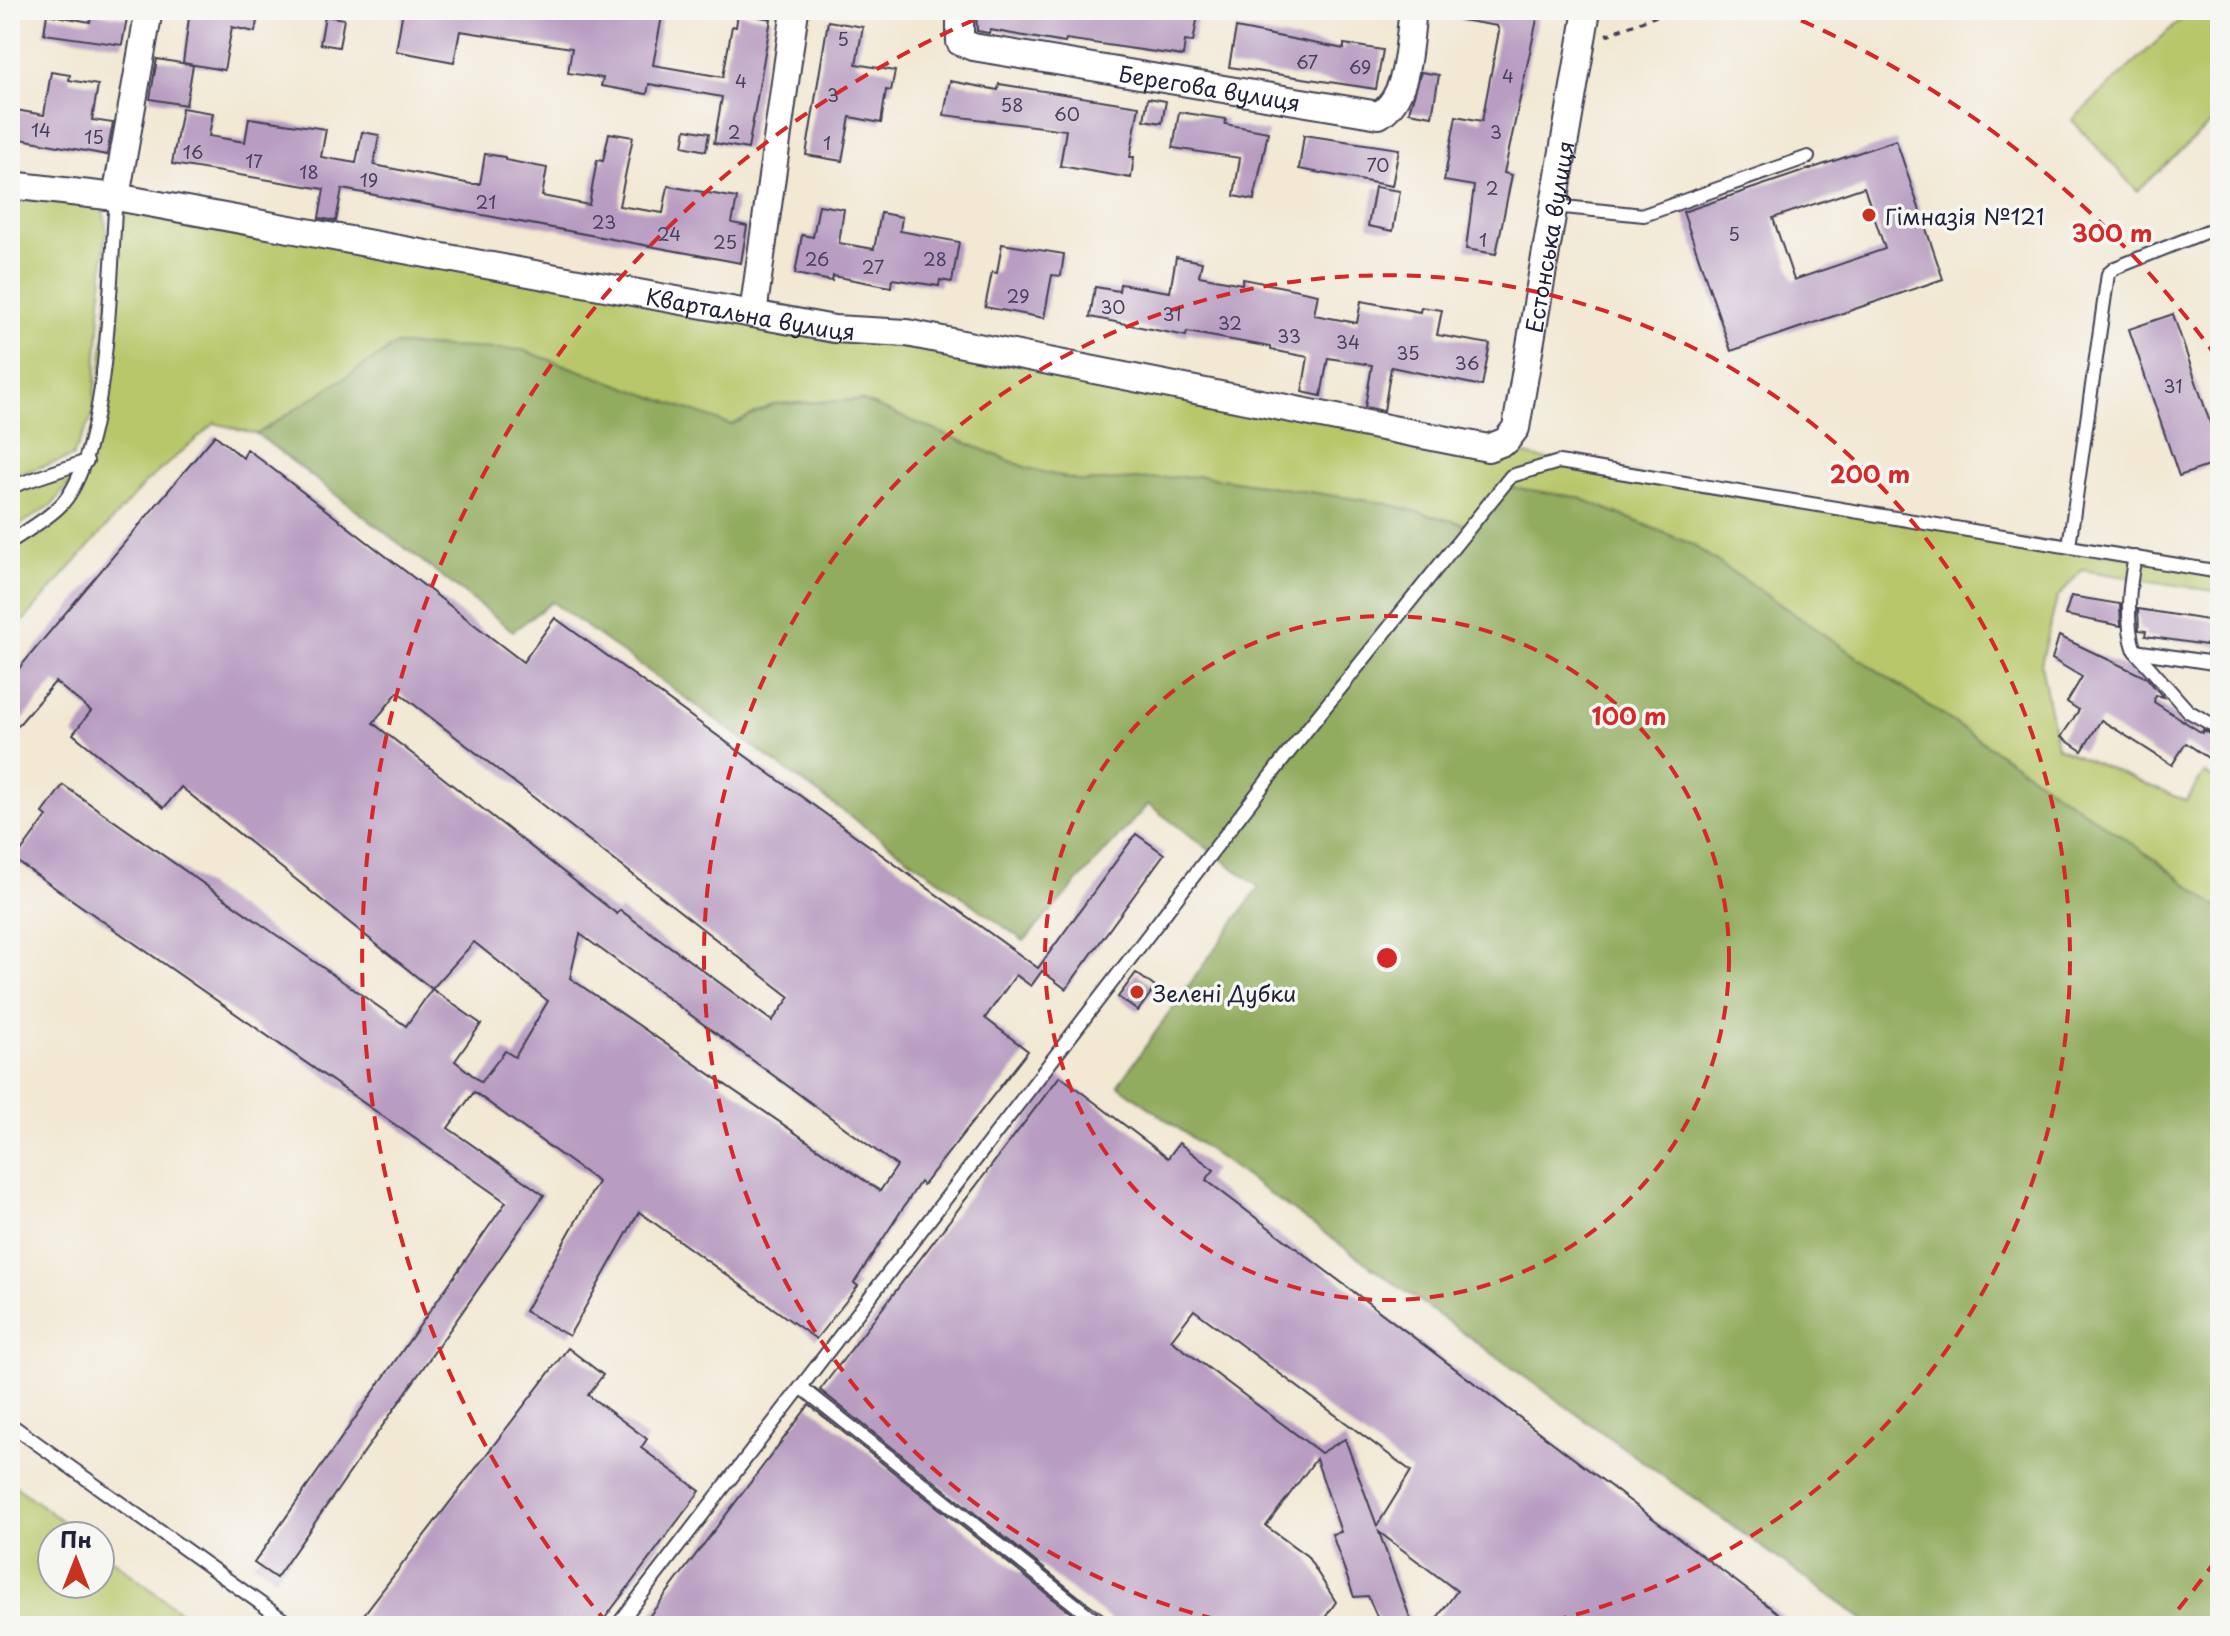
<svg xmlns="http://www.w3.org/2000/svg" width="2230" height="1636" font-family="'Playpen Sans',sans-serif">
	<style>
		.green { fill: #b8c76a; stroke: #6d7452; stroke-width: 2 }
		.forest { fill: #92ac5e; stroke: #5a674c; stroke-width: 2 }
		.building { fill: #b89cc1; fill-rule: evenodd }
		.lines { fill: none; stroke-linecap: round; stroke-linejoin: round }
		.service-casing { stroke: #414052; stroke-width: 16 }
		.minor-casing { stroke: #414052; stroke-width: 30 }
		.path { stroke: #414052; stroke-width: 4; stroke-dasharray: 6 6; stroke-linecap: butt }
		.service { stroke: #fff; stroke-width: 12 }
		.minor { stroke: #fff; stroke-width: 26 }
		.ring { fill: none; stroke: #d62828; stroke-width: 4; stroke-dasharray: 14 10 }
		.poi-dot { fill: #c8321e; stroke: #f6f6f2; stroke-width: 3 }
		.labels { text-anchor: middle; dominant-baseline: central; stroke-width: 7; stroke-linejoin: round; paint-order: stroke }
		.number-label { font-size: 18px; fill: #48405c }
		.street-label { font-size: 22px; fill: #22223b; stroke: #f6f6f2 }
		.poi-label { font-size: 22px; fill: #22223b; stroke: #f6f6f2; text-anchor: start }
		.centre { fill: #d62828; stroke: #f6f6f2; stroke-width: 4 }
		.ring-label { font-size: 24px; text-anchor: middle; font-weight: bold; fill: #d62828; stroke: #f6f6f2; stroke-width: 7; stroke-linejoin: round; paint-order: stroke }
	</style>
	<rect width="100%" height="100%" fill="#f6f6f2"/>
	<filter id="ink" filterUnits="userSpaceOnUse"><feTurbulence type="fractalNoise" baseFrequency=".0125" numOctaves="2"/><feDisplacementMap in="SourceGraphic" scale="16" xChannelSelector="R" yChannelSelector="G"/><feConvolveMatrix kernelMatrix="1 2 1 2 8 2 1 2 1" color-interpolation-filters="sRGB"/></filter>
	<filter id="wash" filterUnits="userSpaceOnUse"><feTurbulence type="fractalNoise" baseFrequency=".006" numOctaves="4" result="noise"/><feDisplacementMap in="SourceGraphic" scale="32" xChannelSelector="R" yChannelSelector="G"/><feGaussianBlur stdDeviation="1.8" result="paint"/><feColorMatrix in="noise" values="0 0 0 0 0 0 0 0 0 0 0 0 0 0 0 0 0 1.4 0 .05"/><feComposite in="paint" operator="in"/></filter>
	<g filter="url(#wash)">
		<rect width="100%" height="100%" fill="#f2e8d3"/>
		<g class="green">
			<polygon points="2191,10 2220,10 2220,115 2137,191 2072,120"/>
			<polygon points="10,197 103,208 106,228 93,415 72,457 10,477"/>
			<polygon points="116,197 907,333 1559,462 2220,572 2220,592 2082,570 2057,598 2041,664 2057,747 2186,801 2204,773 2220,783 2220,909 2153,858 1691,544 1577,497 1472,526 1383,503 1200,476 1082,482 1027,468 861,400 774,404 731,425 522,350 396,345 257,434 215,423 144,484 10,636 10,542 61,506 97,419"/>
			<polygon points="83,464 53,504 10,531 10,492"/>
			<polygon points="10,1482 82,1536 52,1536 52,1584 100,1584 100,1550 198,1626 10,1626"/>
		</g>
		<polygon class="forest" points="396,345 522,350 731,425 774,404 861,400 1027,468 1082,482 1200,476 1383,503 1471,526 1504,486 1577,497 1691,544 2153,858 2220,909 2220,1626 1872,1626 1118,1085 1259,887 1148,804 1024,941 552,602 513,631 257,434"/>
		<g id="blocks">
			<g class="building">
				<polygon points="190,10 259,10 255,32 232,27 224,70 183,63"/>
				<polygon points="403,10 550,10 612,21 614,10 662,16 653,65 723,77 732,26 736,27 738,13 771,19 748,149 714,143 722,97 649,84 647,94 601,86 603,78 568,73 572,48 460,31 454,62 396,51"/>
				<polygon points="976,10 1199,10 1193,42 1185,41 1183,56 1066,39 1065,43 990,30 989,33 977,31"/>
				<polygon points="1461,10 1539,10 1504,173 1512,175 1496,254 1466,249 1474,186 1444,181 1456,116 1482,121 1499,31 1497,26 1461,20"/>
				<polygon points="92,12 127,18 122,45 44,34 47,14 90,22"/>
				<polygon points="325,16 344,19 339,47 320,44"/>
				<polygon points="828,21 863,27 856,64 895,71 891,91 886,90 881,123 850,117 842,161 806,155"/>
				<polygon points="1236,28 1344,49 1344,44 1383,50 1376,89 1229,67"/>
				<polygon points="157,59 193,65 186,105 150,99"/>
				<polygon points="51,72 70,75 69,80 98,85 92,120 113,123 107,155 10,137 10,109 44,115"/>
				<polygon points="1421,72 1439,75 1432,116 1409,112"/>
				<polygon points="950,81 998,90 999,84 1139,106 1130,157 1134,157 1131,178 1060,166 1066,130 944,115"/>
				<polygon points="1148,98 1166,101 1162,123 1144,120"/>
				<polygon points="182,108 213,113 209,136 245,142 249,118 326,129 321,157 356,163 362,132 379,135 374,165 471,184 480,184 485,154 505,157 505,160 547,168 542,196 589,205 597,160 603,161 609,133 633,137 619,206 663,213 668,186 737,198 732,223 747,226 741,263 342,189 336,221 319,218 324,189 172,164"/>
				<polygon points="1179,112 1226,119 1225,124 1268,132 1254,200 1234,196 1240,158 1173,148"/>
				<polygon points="686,129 709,133 706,151 683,146"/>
				<polygon points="1304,135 1399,149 1392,186 1299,169"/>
				<path d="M1896,140L1943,279L1731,351L1683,212ZM1864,187L1885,249L1794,280L1773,218Z"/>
				<polygon points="1375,187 1400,191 1393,231 1368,226"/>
				<polygon points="819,205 844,209 839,243 874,249 881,213 902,217 900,231 959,242 952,282 940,280 939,286 892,279 891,287 833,276 832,281 795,274 802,235 813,237"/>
				<polygon points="1002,244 1064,254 1061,276 1052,275 1044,318 985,307 992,272 997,273"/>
				<polygon points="1176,257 1202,262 1199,276 1242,284 1243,279 1318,294 1314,315 1357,323 1361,301 1420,312 1421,307 1442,310 1437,335 1490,344 1482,386 1391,367 1384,411 1365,407 1372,365 1328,358 1321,396 1302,392 1308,357 1271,350 1271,347 1187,332 1186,336 1090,317 1095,287 1119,291 1120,284 1170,292"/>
				<polygon points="2173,314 2220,452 2220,462 2179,476 2129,329"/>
				<path d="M215,435L243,458L247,449L523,662L555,618L1038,968L1136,834L1164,854L1066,989L1042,971L1031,986L1016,975L985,1018L1028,1051L923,1185L920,1182L854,1283L858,1286L816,1339L639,1212L569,1336L525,1311L598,1182L474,1092L448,1128L544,1195L276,1578L254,1563L506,1202L15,860L47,816L43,813L63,785L406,1026L432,989L181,787L164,808L73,734L91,711L55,682L10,735V679ZM398,692L790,997L772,1021L620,910L617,914L373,723ZM580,934L897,1166L880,1191L570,978ZM474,942L548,1001L515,1057L505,1051L481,1082L455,1061L481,1024L432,989Z"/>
				<polygon points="2071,596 2120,604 2121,626 2065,615"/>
				<polygon points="2138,609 2220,622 2220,647 2145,636 2146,631 2139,630"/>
				<polygon points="2059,636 2147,678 2163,697 2155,695 2154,702 2202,733 2203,730 2220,738 2220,766 2186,743 2172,765 2101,720 2082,751 2061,737 2079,710 2067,702 2082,677 2052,659"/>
				<polygon points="1136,973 1155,987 1138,1011 1118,997"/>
				<path d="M1060,1076L1168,1158L1179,1143L1214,1170L1206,1180L1795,1626H1431L1457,1591L1379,1532L1413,1626H1381L1368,1596L1354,1597L1332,1534L1341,1532L1316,1459L1266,1526L1307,1556L1336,1602L1319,1626H1120L1082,1599L820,1390ZM1194,1310L1411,1471L1377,1526L1345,1439L1321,1453L1171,1340Z"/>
				<polygon points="568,1348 603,1375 588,1395 647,1439 641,1448 700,1491 599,1626 355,1626"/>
				<polygon points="809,1405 1071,1613 1061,1626 642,1626"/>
			</g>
		</g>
	</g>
	<g filter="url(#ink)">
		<use href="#blocks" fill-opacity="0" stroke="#414052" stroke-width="2"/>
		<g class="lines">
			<defs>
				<g id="service">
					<polyline points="1554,206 1644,215 1808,157"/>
					<polyline points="10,487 87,461"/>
					<path d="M10,542C26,531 46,520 60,506C110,456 110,271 116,197"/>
					<polyline points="2069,546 2108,274 2115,268 2220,226"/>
					<path d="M2135,557C2129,585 2125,624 2135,651L2188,711L2220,729"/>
					<polyline points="2135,651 2220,664"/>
					<polyline points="801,1387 1102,1626"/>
					<polyline points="10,1424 292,1626"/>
					<polyline points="617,1626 1289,752 1511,476 1559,462 2220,572"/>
				</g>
				<g id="minor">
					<path id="s1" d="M960,10V42L973,47L1379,115C1410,96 1408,44 1413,10"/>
					<path id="s2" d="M10,185L116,197L834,329L907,333L1488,448L1506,441L1516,428L1587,10"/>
					<polyline points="116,197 149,10"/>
					<polyline points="753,314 795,10"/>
				</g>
			</defs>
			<use href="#service" class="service-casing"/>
			<use href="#minor" class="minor-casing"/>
			<polyline class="path" points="1606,35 1671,10"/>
			<use href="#service" class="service"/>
			<use href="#minor" class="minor"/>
		</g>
	</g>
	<g class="ring">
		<circle cx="1387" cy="958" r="342"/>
		<path d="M1239 1625A683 683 0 1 1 1535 1625"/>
		<path d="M2216 1560A1025 1025 0 0 1 2166 1624M608 1624A1025 1025 0 0 1 995 11M1779 11A1025 1025 0 0 1 2216 356"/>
	</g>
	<g class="poi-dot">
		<circle cx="1869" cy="215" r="8"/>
		<circle cx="1137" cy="992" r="8"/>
	</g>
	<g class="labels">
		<g class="number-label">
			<text x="843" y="38">5</text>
			<text x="1307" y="61">67</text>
			<text x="1360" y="66">69</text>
			<text x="1508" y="75">4</text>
			<text x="741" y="80">4</text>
			<text x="833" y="94">3</text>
			<text x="1012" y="104">58</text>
			<text x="1067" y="113">60</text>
			<text x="41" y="129">14</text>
			<text x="734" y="131">2</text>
			<text x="1496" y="131">3</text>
			<text x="94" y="136">15</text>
			<text x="827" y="142">1</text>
			<text x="193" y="151">16</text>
			<text x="254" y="160">17</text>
			<text x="1378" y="164">70</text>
			<text x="309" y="171">18</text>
			<text x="369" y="179">19</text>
			<text x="1492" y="187">2</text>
			<text x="486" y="201">21</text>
			<text x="604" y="221">23</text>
			<text x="669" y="233">24</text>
			<text x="1734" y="233">5</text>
			<text x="1483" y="239">1</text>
			<text x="725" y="241">25</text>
			<text x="817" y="258">26</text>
			<text x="935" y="258">28</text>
			<text x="873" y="266">27</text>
			<text x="1018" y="295">29</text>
			<text x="1113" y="306">30</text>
			<text x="1172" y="313">31</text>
			<text x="1230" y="322">32</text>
			<text x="1289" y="335">33</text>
			<text x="1348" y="341">34</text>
			<text x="1408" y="352">35</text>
			<text x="1467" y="362">36</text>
			<text x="2173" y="385">31</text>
		</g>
		<g class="street-label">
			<text stroke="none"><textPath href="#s1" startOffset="286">Берегова вулиця</textPath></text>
			<text stroke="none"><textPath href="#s2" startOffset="1732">Естонська вулиця</textPath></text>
			<text stroke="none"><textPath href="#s2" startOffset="752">Квартальна вулиця</textPath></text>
		</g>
		<g class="poi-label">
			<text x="1885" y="215">Гімназія №121</text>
			<text x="1153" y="992">Зелені Дубки</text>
		</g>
	</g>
	<circle cx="1387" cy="958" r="12" class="centre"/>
	<g class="ring-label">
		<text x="2112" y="242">300 m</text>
		<text x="1870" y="483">200 m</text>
		<text x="1629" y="725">100 m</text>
	</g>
	<rect width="2230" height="1636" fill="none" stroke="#f6f6f2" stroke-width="40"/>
	<g transform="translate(76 1560)"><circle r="38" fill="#f6f6f2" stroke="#a1a1a9" stroke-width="2"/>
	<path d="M0-6L14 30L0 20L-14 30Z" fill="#c8321e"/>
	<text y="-12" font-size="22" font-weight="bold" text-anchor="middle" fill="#22223b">Пн</text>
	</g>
</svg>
